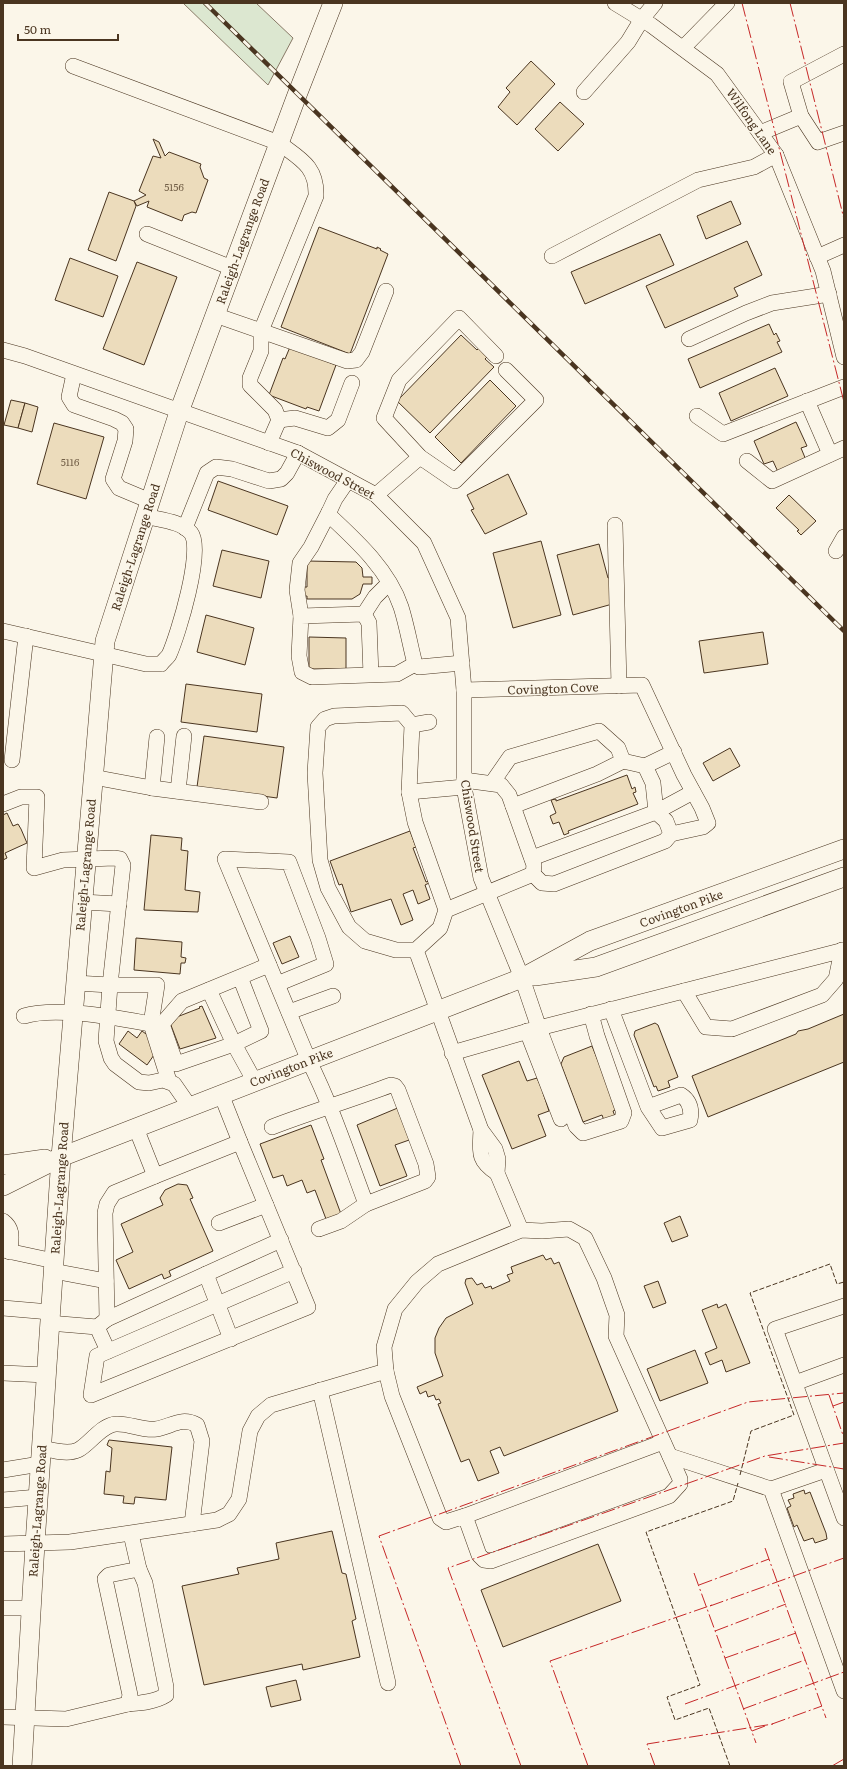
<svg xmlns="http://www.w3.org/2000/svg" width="847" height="1769" font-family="Literata,serif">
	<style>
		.green { fill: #dce7d0; stroke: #887966 }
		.building { fill: #ecdcbc; stroke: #4a3520 }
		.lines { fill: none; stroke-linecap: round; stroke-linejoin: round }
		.minor-casing { stroke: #4a3520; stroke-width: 16 }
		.major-casing { stroke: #4a3520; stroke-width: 20 }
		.minor { stroke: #fbf6e9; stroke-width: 15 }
		.major { stroke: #fbf6e9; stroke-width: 19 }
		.rail-casing { stroke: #4a3520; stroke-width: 4.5 }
		.rail { stroke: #fbf6e9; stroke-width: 3; stroke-dasharray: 9; stroke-linecap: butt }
		.fence { stroke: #4a3520; stroke-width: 1; stroke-dasharray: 5 2; stroke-linecap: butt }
		.power { stroke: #c62828; stroke-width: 1; stroke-dasharray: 14 3 2 3; stroke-linecap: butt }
		.labels { text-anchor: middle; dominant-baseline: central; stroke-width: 3; stroke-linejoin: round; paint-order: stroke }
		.number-label { font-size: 10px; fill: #725f47 }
		.street-label { font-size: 12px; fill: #4a3520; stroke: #fbf6e9 }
	</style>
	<rect width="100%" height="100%" fill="#fbf6e9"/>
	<polygon class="green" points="183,3 256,3 293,38 268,85"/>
	<g class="building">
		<polygon points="531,61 555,84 517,125 498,107 510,92 506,88"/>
		<polygon points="560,102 584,124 558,151 535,129"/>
		<polygon points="153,139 159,142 165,156 169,152 201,164 200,167 204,178 208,180 196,213 192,212 184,215 182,221 147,207 149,201 137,206 134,201 146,195 139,191 153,156 161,158"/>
		<polygon points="109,192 134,201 136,206 116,261 88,250"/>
		<polygon points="731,201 741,224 706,239 697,216"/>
		<polygon points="319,227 377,249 377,247 381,249 380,250 388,254 350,354 281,327"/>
		<polygon points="660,234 674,265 585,304 571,272"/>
		<polygon points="747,241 762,275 734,288 738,296 665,328 646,286"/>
		<polygon points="70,258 118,276 103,317 55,300"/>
		<polygon points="137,262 177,277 144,365 103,349"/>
		<polygon points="769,324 774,335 776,333 780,341 777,342 782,352 700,388 688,359"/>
		<polygon points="461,335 477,350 479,348 488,356 485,359 494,367 430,433 397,401"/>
		<polygon points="290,347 336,365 319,411 307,407 306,409 269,395 283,358 285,359"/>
		<polygon points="775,368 788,396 731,421 719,393"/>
		<polygon points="490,380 516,406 461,463 435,437"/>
		<polygon points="11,400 25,403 18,428 4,425"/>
		<polygon points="25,403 38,407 32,432 18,428"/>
		<polygon points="796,422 807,446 801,448 806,460 778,472 773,461 764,464 754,441"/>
		<polygon points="54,423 104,437 86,499 37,484"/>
		<polygon points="508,474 527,514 485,534 471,510 474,509 467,495"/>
		<polygon points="218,481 288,506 277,535 208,510"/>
		<polygon points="789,495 816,521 801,535 797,531 799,530 776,508"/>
		<polygon points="541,541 561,615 513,628 493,553"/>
		<polygon points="599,544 608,578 612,577 616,603 573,615 557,555"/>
		<polygon points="222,550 269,561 261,598 213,586"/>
		<polygon points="307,561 356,562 362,568 363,577 372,577 372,584 363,584 360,594 352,599 307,599 307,596 304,596 304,587 307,587"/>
		<polygon points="206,615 254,628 245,665 197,652"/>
		<polygon points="763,632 768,664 704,673 699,641"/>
		<polygon points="309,637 346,638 346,669 309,669"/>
		<polygon points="186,684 262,694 257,732 181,722"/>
		<polygon points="204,736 284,747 277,798 197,787"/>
		<polygon points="730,748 740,766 713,781 703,763"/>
		<polygon points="627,775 632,789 635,787 636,792 633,793 638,804 568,831 569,833 564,835 559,822 553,824 550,816 556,813 551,800 556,799 556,801"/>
		<polygon points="7,813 13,826 18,824 21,829 27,843 5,853 7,858 3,860 3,815"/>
		<polygon points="410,831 416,847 413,848 426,882 429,881 429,883 425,885 430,899 418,904 413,890 403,894 413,920 401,925 391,899 351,912 342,884 339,885 330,861"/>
		<polygon points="151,835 182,838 181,850 188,851 185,890 200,892 198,912 144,910"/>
		<polygon points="290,936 299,957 282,964 273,943"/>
		<polygon points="136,938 182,942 181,957 186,958 185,963 181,963 180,974 134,970"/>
		<polygon points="202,1006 216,1038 180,1049 169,1020 200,1008 199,1007"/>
		<polygon points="844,1014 844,1062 708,1117 692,1076 796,1034 798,1031 808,1029"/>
		<polygon points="655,1023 658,1025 678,1077 668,1081 670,1087 658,1091 656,1086 654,1087 634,1035 635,1031"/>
		<polygon points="128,1031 137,1038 142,1031 150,1037 156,1052 147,1065 119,1044"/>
		<polygon points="592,1046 618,1109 613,1111 616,1119 605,1123 602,1115 583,1122 561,1064 564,1057"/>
		<polygon points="519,1061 527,1081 537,1078 542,1089 544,1088 546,1092 543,1093 549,1111 538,1115 546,1136 512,1149 482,1075"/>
		<polygon points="400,1107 412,1139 395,1145 407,1176 380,1186 357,1125"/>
		<polygon points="311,1125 324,1159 321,1160 341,1214 326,1219 315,1190 307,1193 302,1180 287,1186 283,1175 273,1178 260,1144"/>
		<polygon points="178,1184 187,1185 193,1198 190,1199 213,1251 169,1271 171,1276 164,1279 162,1274 129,1289 116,1260 133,1252 121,1224 163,1205 160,1198 165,1190"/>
		<polygon points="680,1216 688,1236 672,1242 664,1223"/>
		<polygon points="543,1255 546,1260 551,1258 554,1264 559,1262 618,1411 504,1456 500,1447 490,1451 499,1473 478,1481 469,1459 461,1462 438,1404 441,1403 439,1399 436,1400 434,1395 428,1397 426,1391 420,1394 417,1387 443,1376 435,1353 435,1338 439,1328 446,1318 473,1304 465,1283 466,1279 472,1278 477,1285 482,1283 485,1288 491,1286 492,1289 510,1281 507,1275 513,1273 511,1267"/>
		<polygon points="658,1281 666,1303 653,1308 644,1286"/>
		<polygon points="717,1304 718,1308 726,1304 750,1363 726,1372 722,1360 710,1365 705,1353 717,1348 702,1310"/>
		<polygon points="695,1350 708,1383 660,1401 647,1369"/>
		<polygon points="109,1440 172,1447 166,1500 135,1497 134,1504 123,1503 124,1496 104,1494 106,1471 110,1472 112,1448 107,1445"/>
		<polygon points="804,1490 805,1494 810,1492 826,1533 827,1539 815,1543 813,1538 804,1541 797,1525 794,1527 787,1508 791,1506 788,1500 794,1498 793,1494"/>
		<polygon points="332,1531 342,1573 346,1574 356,1619 352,1621 360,1657 303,1670 302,1664 204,1685 182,1586 239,1574 237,1568 279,1559 276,1543"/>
		<polygon points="598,1544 621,1601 503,1647 481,1590"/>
		<polygon points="296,1680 301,1700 271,1707 266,1687"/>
	</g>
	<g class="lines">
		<defs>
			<g id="minor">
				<polyline points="615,3 651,25 717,74 776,155 823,271 844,357"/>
				<polyline points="683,48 727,3"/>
				<polyline points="844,54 791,82 801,116 818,142 844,133"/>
				<path d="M73,66L279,143C300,159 317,166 316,196L261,331L347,361L356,360L362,352L386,291"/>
				<polyline points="584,92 628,42 642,19 655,3"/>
				<polyline points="760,133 801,116"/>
				<polyline points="147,234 232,268"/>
				<polyline points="552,256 698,180 754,167 776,155"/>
				<polyline points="817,257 844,245"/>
				<polyline points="215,315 261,331 261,351 250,378 250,385 275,410 279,420 269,443"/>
				<polyline points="689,339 746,313 772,303 829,294"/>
				<polyline points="3,350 25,356 298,453 376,495 424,543 458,618 464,690 464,787 481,878 522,978 539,1028 844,950"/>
				<polyline points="74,374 69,397 74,405 114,419 122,423 126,429 125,441 113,479 119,488 150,501"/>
				<polyline points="807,401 830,454"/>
				<polyline points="697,416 723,434 844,387"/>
				<polyline points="279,420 295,418 328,428 338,420 352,383"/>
				<polyline points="420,457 384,418 399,380 459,318 496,356"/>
				<polyline points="747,461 772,481 844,448"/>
				<path d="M348,480L335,499L329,512L331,517C358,542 389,571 401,607C407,626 410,645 415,664L419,667L462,663"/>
				<polyline points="376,495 420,457 455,481 536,400 506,370"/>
				<polyline points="615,525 619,686"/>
				<polyline points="185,528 207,473 216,467 232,469 269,481 281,479 287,473 298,453"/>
				<polyline points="836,551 844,537"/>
				<polyline points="364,614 375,597 389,583"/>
				<polyline points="301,616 297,590 300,563 311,547 329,512"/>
				<path d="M3,631L146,664H161C163,661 167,658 169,655C178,635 204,550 191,533C181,521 160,520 145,516"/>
				<polyline points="371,675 369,623 364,614 301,616 299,656 302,672 312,677 397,674 415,664"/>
				<polyline points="464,690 642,685 684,775 702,808 708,823 703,827 671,834"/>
				<polyline points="412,725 429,722"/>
				<polyline points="12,760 26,636"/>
				<polyline points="623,761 645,766 653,783 656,812 693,792"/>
				<polyline points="645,766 674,752"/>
				<polyline points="93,777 152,788 157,737"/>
				<polyline points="492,783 510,757 599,731 618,748 623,761 597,774 513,806"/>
				<polyline points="152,788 261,802"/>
				<polyline points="178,791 184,736"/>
				<polyline points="409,792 464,787"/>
				<polyline points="3,804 21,797 37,797 34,868 63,860 114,858 120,859 123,865 110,985 75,983"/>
				<polyline points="532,858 656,812 666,821 671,834 665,841 554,884 542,883 533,874"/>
				<polyline points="82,902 119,904"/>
				<polyline points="446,910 533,874 534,865 509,795 501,785 464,780"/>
				<polyline points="416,950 396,950 365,941 349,927 328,888 320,860 315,773 318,727 325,719 334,716 402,713 412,725 409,792 415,822 446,910 440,928 416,950 481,1130 495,1149 498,1159 497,1173 521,1230 542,1231 569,1229 585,1238 604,1278 617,1315 616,1336 680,1479 680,1484 669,1496 491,1561 484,1560 479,1555 465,1516 446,1522 440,1518 392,1396 386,1371 384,1347 395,1309 417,1282 438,1264 521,1230"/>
				<polyline points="240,977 261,1031 234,1044 176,1064 162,1024 182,1001 269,965"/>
				<polyline points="209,990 234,1044 255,1082"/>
				<polyline points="684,991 706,1027 732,1029 822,995 836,979 842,950"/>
				<path d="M611,1009L648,1107L662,1128L690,1120C692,1110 690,1101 681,1095L648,1107"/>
				<polyline points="289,1012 333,996"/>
				<path d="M24,1016C56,1006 117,1018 151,1024L169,1081"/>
				<polyline points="151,1024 157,985 110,985 106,1041 111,1058 115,1064 139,1082 149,1083 163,1080 174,1084 190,1107"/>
				<polyline points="527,1031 561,1119"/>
				<polyline points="452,1053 539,1028 576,1126 583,1133 621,1121 624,1113 597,1036 591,1014"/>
				<path d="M272,1127C311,1112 351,1100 391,1085L395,1086L398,1090L426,1164L428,1177L425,1181L366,1204C348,1156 332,1107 309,1061L225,859L289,862L318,938L326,964L277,984"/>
				<polyline points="136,1128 155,1176 240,1142 221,1094"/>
				<path d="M481,1130C480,1152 477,1160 497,1173"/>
				<polyline points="240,1142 308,1307 91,1395 97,1356 294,1271"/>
				<path d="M3,1221C14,1229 11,1239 10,1252"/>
				<polyline points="219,1223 266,1205"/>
				<polyline points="319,1229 341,1221 366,1204"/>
				<polyline points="3,1250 54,1261"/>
				<polyline points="53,1271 106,1281"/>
				<polyline points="206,1274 231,1339"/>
				<polyline points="844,1306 775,1329 844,1518"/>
				<polyline points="3,1308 50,1312"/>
				<polyline points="107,1319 105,1213 107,1204 114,1193 155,1176"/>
				<polyline points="49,1323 97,1327 108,1351"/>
				<polyline points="97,1327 107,1319 281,1240"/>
				<polyline points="3,1373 46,1375"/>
				<polyline points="795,1383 844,1365"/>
				<polyline points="320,1390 388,1683"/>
				<path d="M41,1448C52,1450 67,1455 78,1450C89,1445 101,1425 116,1424C129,1423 143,1431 156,1429C171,1427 181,1416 197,1425L202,1441L192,1524"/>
				<polyline points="670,1456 771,1489 844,1691"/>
				<polyline points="3,1470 40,1464"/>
				<polyline points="771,1489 826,1470"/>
				<polyline points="3,1500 38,1497"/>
				<polyline points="465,1516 663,1442"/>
				<polyline points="3,1544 70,1542 217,1520 229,1514 239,1499 250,1431 258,1416 271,1405 386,1371"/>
				<polyline points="3,1608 31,1608"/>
				<path d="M128,1704C140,1703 155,1702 166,1695V1687L145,1583L139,1569"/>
				<polyline points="3,1717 66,1719 128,1704 130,1695 105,1579 109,1575 139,1569 131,1534"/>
			</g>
			<g id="major">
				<polyline points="535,976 596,967 844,877"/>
				<polyline points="3,1165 45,1159"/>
				<polyline points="3,1186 61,1157 522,978 590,941 844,849"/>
				<polyline points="22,1766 35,1544 61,1157 105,641 179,412 297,95 333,3"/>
			</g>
		</defs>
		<use href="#minor" class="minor-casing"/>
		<use href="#major" class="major-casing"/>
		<use href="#minor" class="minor"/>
		<use href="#major" class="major"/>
		<defs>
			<polyline id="rail" points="205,3 844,631"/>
		</defs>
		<use href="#rail" class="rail-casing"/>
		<use href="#rail" class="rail"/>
		<g class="fence">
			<polyline points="740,1475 751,1431 794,1415 750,1293 830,1264 837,1284 844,1282"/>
			<polyline points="730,1766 709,1708 675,1720 667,1697 700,1685 646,1532 733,1501 738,1483"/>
		</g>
		<g class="power">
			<polyline points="742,3 844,402"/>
			<polyline points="790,3 844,219"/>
			<polyline points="829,1395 844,1438"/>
			<polyline points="833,1406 844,1402"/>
			<polyline points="769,1457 844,1469"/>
			<polyline points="765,1548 826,1718"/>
			<polyline points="694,1573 756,1743"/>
			<polyline points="699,1585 769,1559"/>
			<polyline points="710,1606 844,1558"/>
			<polyline points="715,1631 786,1604"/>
			<polyline points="725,1658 796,1633"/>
			<polyline points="685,1704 805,1660"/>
			<polyline points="743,1709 844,1672"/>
			<polyline points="772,1724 822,1706"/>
			<polyline points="752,1731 765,1726"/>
			<polyline points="461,1766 379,1536 748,1402 844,1393"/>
			<polyline points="521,1766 448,1568 765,1456 844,1443"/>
			<polyline points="588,1766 550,1661 712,1605"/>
			<polyline points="655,1766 647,1744 773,1724"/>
			<polyline points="832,1766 844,1759"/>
		</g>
	</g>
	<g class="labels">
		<g class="number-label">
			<text x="174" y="186">5156</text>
			<text x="70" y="461">5116</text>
		</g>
		<g class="street-label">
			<text transform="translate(752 121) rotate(55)">Wilfong Lane</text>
			<text transform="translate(242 241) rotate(-70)">Raleigh-Lagrange Road</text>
			<text transform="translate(333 473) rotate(28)">Chiswood Street</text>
			<text transform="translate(135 547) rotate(-72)">Raleigh-Lagrange Road</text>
			<text transform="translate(553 688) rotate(-2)">Covington Cove</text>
			<text transform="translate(473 826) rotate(81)">Chiswood Street</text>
			<text transform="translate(85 865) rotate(-85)">Raleigh-Lagrange Road</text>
			<text transform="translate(681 908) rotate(-20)">Covington Pike</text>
			<text transform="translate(291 1067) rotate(-21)">Covington Pike</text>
			<text transform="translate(59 1188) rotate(-86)">Raleigh-Lagrange Road</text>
			<text transform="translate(37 1511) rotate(-86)">Raleigh-Lagrange Road</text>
		</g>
	</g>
	<rect width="847" height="1769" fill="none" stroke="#4a3520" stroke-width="8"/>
	<path d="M18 34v6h100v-6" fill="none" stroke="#4a3520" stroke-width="2"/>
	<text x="24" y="34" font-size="12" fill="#4a3520" stroke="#fbf6e9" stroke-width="3" paint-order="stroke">50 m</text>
</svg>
